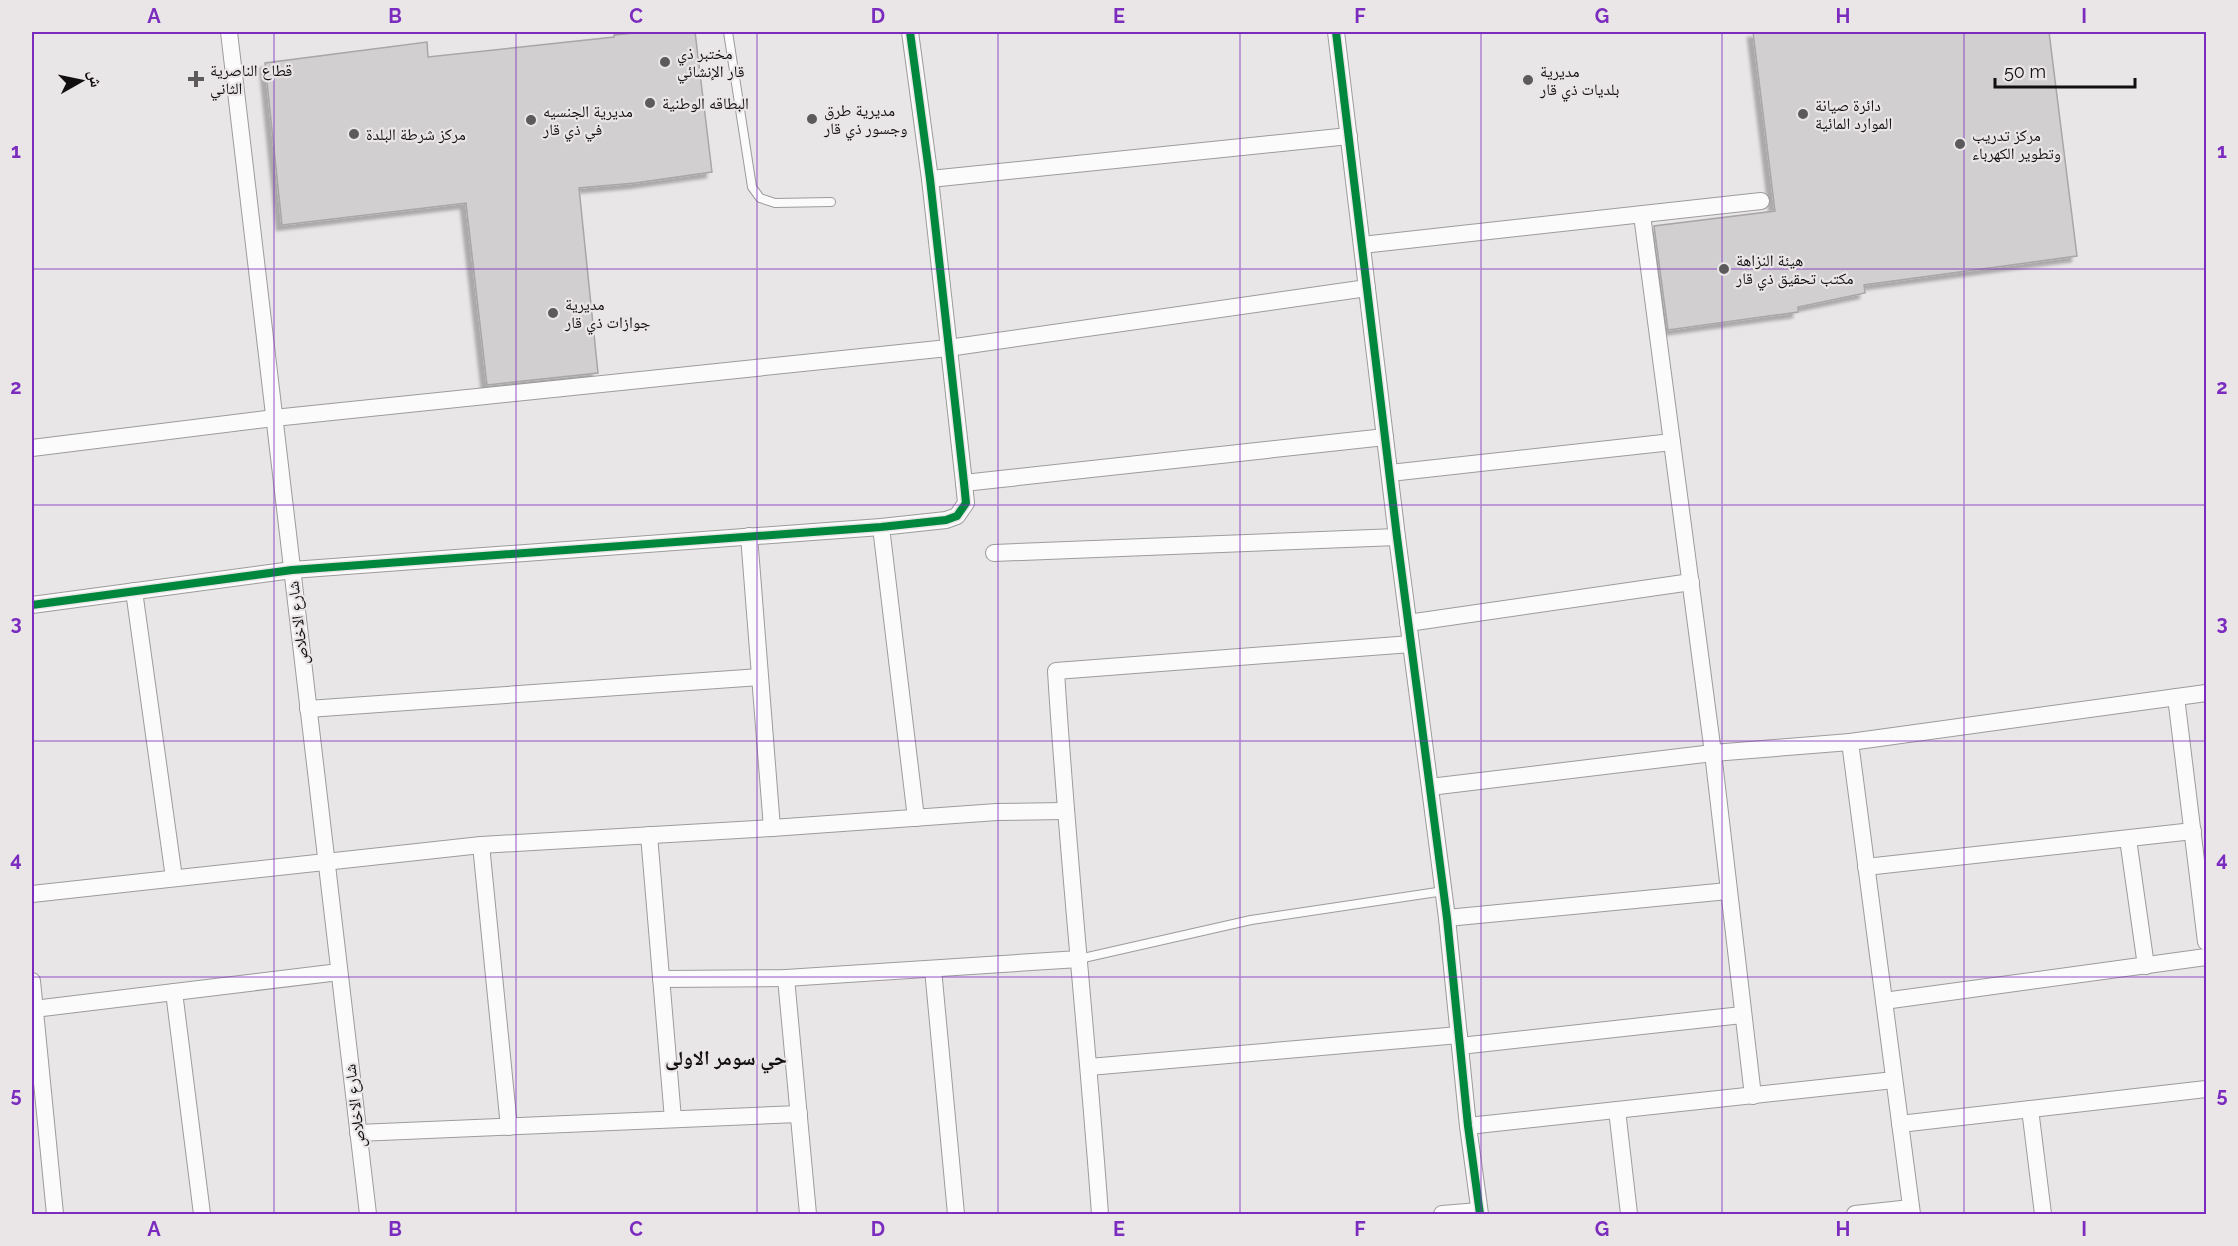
<svg xmlns="http://www.w3.org/2000/svg" width="2238" height="1246" font-family="Raleway,'Noto Naskh Arabic',sans-serif">
	<style>
		.building { fill: #d1cfd0; stroke: #a9a6a7; stroke-width: 1.5; filter: url(#shadow) }
		.lines { fill: none; stroke-linecap: round; stroke-linejoin: round }
		.service-casing { stroke: #9d9b9b; stroke-width: 10 }
		.minor-casing { stroke: #9d9b9b; stroke-width: 18 }
		.service { stroke: #fcfbfb; stroke-width: 8 }
		.minor { stroke: #fcfbfb; stroke-width: 16 }
		.cycleway-casing { stroke: #eae5e6; stroke-width: 11 }
		.cycleway { stroke: #00873e; stroke-width: 8 }
		.grid { fill: none; stroke: #7b2cbf; stroke-width: 1.5; stroke-opacity: 0.55 }
		.poi-dot { fill: #5d5a5b; stroke: #eae5e6; stroke-width: 2 }
		.labels { text-anchor: middle; dominant-baseline: central; stroke-width: 4.5; stroke-linejoin: round; paint-order: stroke }
		.poi-label { font-size: 16px; fill: #110f0f; stroke: #eae5e6; text-anchor: start }
		.street-label { font-size: 16px; fill: #110f0f; stroke: #eae5e6 }
		.quarter-label { font-size: 20px; font-weight: bold; fill: #110f0f; stroke: #eae5e6 }
		.neatline { fill: none; stroke: #7b2cbf; stroke-width: 2 }
		.grid-label { font-size: 20px; text-anchor: middle; font-weight: bold; fill: #7b2cbf }
	</style>
	<defs>
		<filter id="shadow"><feDropShadow dx="-5.5" dy="5.5" stdDeviation="1.5" flood-color="#0004"/></filter>
	</defs>
	<rect width="100%" height="100%" fill="#e9e6e7"/>
	<g class="building">
		<polygon points="645,32 695,32 712,172 635,183 579,188 598,373 487,385 466,203 282,225 265,63 427,42 428,57 614,37 614,35"/>
		<polygon points="1753,32 2049,32 2077,256 1864,285 1865,293 1798,307 1798,312 1668,330 1654,226 1775,211"/>
	</g>
	<g class="lines">
		<defs>
			<g id="service">
				<polyline points="728,32 752,187 760,198 775,203 831,202"/>
				<polyline points="1079,959 1251,920 1444,891"/>
			</g>
			<g id="minor">
				<polyline points="229,32 368,1214"/>
				<polyline points="1336,32 1397,537 1447,918 1468,1126 1480,1214"/>
				<polyline points="930,179 1349,136"/>
				<polyline points="1642,215 1713,753 1753,1096"/>
				<polyline points="1362,245 1761,201"/>
				<polyline points="32,448 274,418 948,348 1367,288"/>
				<polyline points="1390,473 1672,442"/>
				<polyline points="964,483 1385,437"/>
				<polyline points="881,527 916,818"/>
				<polyline points="749,536 772,828"/>
				<polyline points="994,553 1397,537"/>
				<polyline points="134,591 174,878"/>
				<polyline points="32,605 292,570 881,527 946,520 957,516 966,503 964,483 930,179 910,32"/>
				<polyline points="1408,623 1691,582"/>
				<polyline points="2176,697 2206,942"/>
				<polyline points="308,709 760,677"/>
				<polyline points="1850,742 1912,1214"/>
				<polyline points="1430,787 1713,753 1850,742 2206,693"/>
				<polyline points="649,835 673,1119"/>
				<polyline points="2128,839 2146,966"/>
				<polyline points="481,845 509,1127"/>
				<polyline points="1866,867 2193,831"/>
				<polyline points="32,894 481,845 772,828 997,812 1065,811"/>
				<polyline points="1447,918 1728,891"/>
				<polyline points="933,969 956,1214"/>
				<polyline points="786,978 808,1214"/>
				<polyline points="661,979 786,978 1079,959"/>
				<polyline points="32,981 55,1214"/>
				<polyline points="174,992 202,1214"/>
				<polyline points="1884,1001 2206,957"/>
				<polyline points="34,1009 339,972"/>
				<polyline points="1460,1046 1742,1015"/>
				<polyline points="1089,1067 1459,1035"/>
				<polyline points="2030,1109 2043,1214"/>
				<polyline points="1617,1110 1629,1214"/>
				<polyline points="1900,1124 2206,1089"/>
				<polyline points="1468,1126 1894,1080"/>
				<polyline points="358,1133 799,1114"/>
				<path d="M1100,1214C1087,1033 1067,852 1056,671L1411,644"/>
				<polyline points="1442,1214 1479,1211"/>
				<polyline points="1855,1214 1911,1208"/>
			</g>
		</defs>
		<use href="#service" class="service-casing"/>
		<use href="#minor" class="minor-casing"/>
		<use href="#service" class="service"/>
		<use href="#minor" class="minor"/>
		<defs>
			<g id="cycleway">
				<polyline points="1336,32 1397,537 1447,918 1468,1126 1480,1214"/>
				<polyline points="32,605 292,570 881,527 946,520 957,516 966,503 964,483 930,179 910,32"/>
			</g>
		</defs>
		<use href="#cycleway" class="cycleway-casing"/>
		<use href="#cycleway" class="cycleway"/>
	</g>
	<path class="grid" d="M274,32V1214M516,32V1214M757,32V1214M998,32V1214M1240,32V1214M1481,32V1214M1722,32V1214M1964,32V1214M32,269H2206M32,505H2206M32,741H2206M32,977H2206"/>
	<g class="poi-dot">
		<circle cx="665" cy="62" r="6"/>
		<path d="M193 70h6v6h6v6h-6v6h-6v-6h-6v-6h6z"/>
		<circle cx="1528" cy="80" r="6"/>
		<circle cx="650" cy="103" r="6"/>
		<circle cx="1803" cy="114" r="6"/>
		<circle cx="812" cy="119" r="6"/>
		<circle cx="531" cy="120" r="6"/>
		<circle cx="354" cy="134" r="6"/>
		<circle cx="1960" cy="144" r="6"/>
		<circle cx="1724" cy="269" r="6"/>
		<circle cx="553" cy="313" r="6"/>
	</g>
	<g class="labels">
		<g class="poi-label">
			<text x="677" y="53">مختبر ذي<tspan x="677" dy="18">قار الإنشائي</tspan></text>
			<text x="210" y="70">قطاع الناصرية<tspan x="210" dy="18">الثاني</tspan></text>
			<text x="1540" y="71">مديرية<tspan x="1540" dy="18">بلديات ذي قار</tspan></text>
			<text x="662" y="103">البطاقه الوطنية</text>
			<text x="1815" y="105">دائرة صيانة<tspan x="1815" dy="18">الموارد المائية</tspan></text>
			<text x="824" y="110">مديرية طرق<tspan x="824" dy="18">وجسور ذي قار</tspan></text>
			<text x="543" y="111">مديرية الجنسيه<tspan x="543" dy="18">في ذي قار</tspan></text>
			<text x="366" y="134">مركز شرطة البلدة</text>
			<text x="1972" y="135">مركز تدريب<tspan x="1972" dy="18">وتطوير الكهرباء</tspan></text>
			<text x="1736" y="260">هيئة النزاهة<tspan x="1736" dy="18">مكتب تحقيق ذي قار</tspan></text>
			<text x="565" y="304">مديرية<tspan x="565" dy="18">جوازات ذي قار</tspan></text>
		</g>
		<g class="street-label">
			<text transform="translate(298 623) rotate(-97)">شارع الاخلاص</text>
			<text transform="translate(355 1106) rotate(-97)">شارع الاخلاص</text>
		</g>
		<g class="quarter-label">
			<text x="726" y="1058">حي سومر الاولى</text>
		</g>
	</g>
	<rect width="2238" height="1246" fill="none" stroke="#eae5e6" stroke-width="66"/>
	<g transform="translate(81 81) rotate(81)" stroke="#eae5e6" stroke-width="4.5" paint-order="stroke">
	<path d="M0-4.5L10 22L0 15L-10 22Z" fill="#110f0f"/>
	<text y="-9" font-size="16" font-weight="bold" text-anchor="middle" fill="#110f0f">ش</text>
	</g>
	<path d="M1995 78v9h140v-9" fill="none" stroke="#110f0f" stroke-width="3"/>
	<text x="2004" y="78" font-size="18" fill="#110f0f" stroke="#eae5e6" stroke-width="4.5" paint-order="stroke">50 m</text>
	<rect x="33" y="33" width="2172" height="1180" class="neatline"/>
	<g class="grid-label">
		<text x="154" y="23">A</text>
		<text x="395" y="23">B</text>
		<text x="636" y="23">C</text>
		<text x="878" y="23">D</text>
		<text x="1119" y="23">E</text>
		<text x="1360" y="23">F</text>
		<text x="1602" y="23">G</text>
		<text x="1843" y="23">H</text>
		<text x="2084" y="23">I</text>
		<text x="16" y="158">1</text>
		<text x="2222" y="158">1</text>
		<text x="16" y="394">2</text>
		<text x="2222" y="394">2</text>
		<text x="16" y="630">3</text>
		<text x="2222" y="630">3</text>
		<text x="16" y="866">4</text>
		<text x="2222" y="866">4</text>
		<text x="16" y="1102">5</text>
		<text x="2222" y="1102">5</text>
		<text x="154" y="1236">A</text>
		<text x="395" y="1236">B</text>
		<text x="636" y="1236">C</text>
		<text x="878" y="1236">D</text>
		<text x="1119" y="1236">E</text>
		<text x="1360" y="1236">F</text>
		<text x="1602" y="1236">G</text>
		<text x="1843" y="1236">H</text>
		<text x="2084" y="1236">I</text>
	</g>
</svg>
